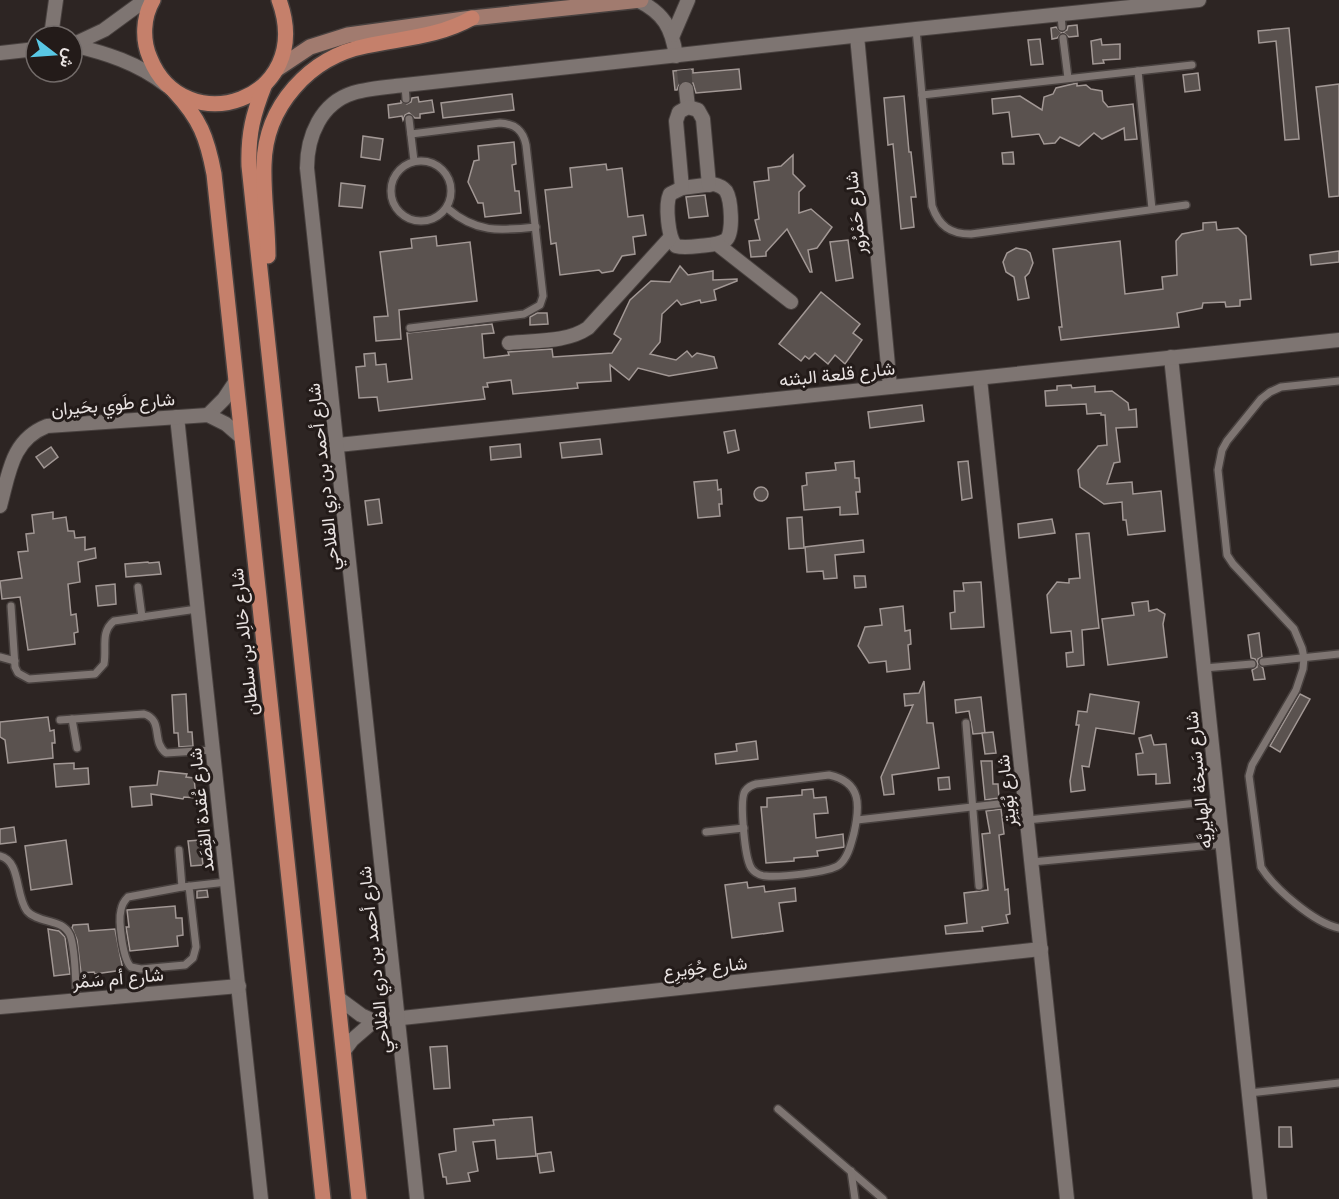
<svg xmlns="http://www.w3.org/2000/svg" width="1339" height="1199" font-family="'Public Sans',Vazirmatn,sans-serif">
	<style>
		.building { fill: #5a524f; stroke: #a29895; stroke-width: 1.5 }
		.lines { fill: none; stroke-linecap: round; stroke-linejoin: round }
		.street-tunnel { stroke: #494240; stroke-width: 14; stroke-dasharray: 14 7; stroke-linecap: butt }
		.lane-casing { stroke: #48413f; stroke-width: 10 }
		.street-casing { stroke: #48413f; stroke-width: 16 }
		.secondary-casing { stroke: #48413f; stroke-width: 18 }
		.primary-casing { stroke: #48413f; stroke-width: 18 }
		.lane { stroke: #7e7572; stroke-width: 7 }
		.street { stroke: #7e7572; stroke-width: 14 }
		.secondary { stroke: #a17b6f; stroke-width: 15 }
		.primary { stroke: #c5806b; stroke-width: 15 }
		.labels { text-anchor: middle; dominant-baseline: central; stroke-width: 6; stroke-linejoin: round; paint-order: stroke }
		.street-label { font-size: 18px; fill: #e9e3e2; stroke: #231b19 }
	</style>
	<rect width="100%" height="100%" fill="#2d2523"/>
	<g class="building">
		<polygon points="1077,25 1078,36 1069,37 1063,32 1067,30 1068,26"/>
		<polygon points="1056,27 1062,33 1057,38 1052,39 1051,28"/>
		<polygon points="1289,28 1299,139 1285,140 1276,41 1259,43 1258,31"/>
		<polygon points="1040,39 1043,64 1031,65 1028,40"/>
		<polygon points="1101,39 1102,45 1120,44 1120,59 1103,60 1104,63 1093,64 1091,41"/>
		<polygon points="693,69 693,73 739,69 741,89 696,93 693,83 686,80 680,82 677,90 675,90 673,71"/>
		<polygon points="1198,73 1200,90 1185,92 1183,75"/>
		<polygon points="1077,83 1077,86 1086,85 1091,89 1102,91 1103,101 1108,107 1133,104 1137,139 1125,140 1124,128 1102,139 1094,133 1079,146 1060,137 1055,143 1044,144 1039,134 1012,137 1009,112 993,114 992,99 1020,96 1042,110 1044,97 1053,94 1056,88"/>
		<polygon points="1339,84 1339,196 1329,197 1316,87"/>
		<polygon points="512,94 514,110 443,118 441,103"/>
		<polygon points="904,96 909,152 911,152 916,197 911,197 914,227 901,229 893,144 888,145 884,98"/>
		<polygon points="418,97 419,102 432,100 434,112 420,114 420,118 415,118 409,113 405,115 403,120 402,116 389,118 388,105 401,103 401,101 407,104 411,102 412,98"/>
		<polygon points="363,136 383,139 380,160 361,157"/>
		<polygon points="514,142 516,164 512,165 515,191 519,191 521,213 485,217 483,203 478,203 468,182 474,161 479,160 478,146"/>
		<polygon points="1013,152 1014,164 1003,164 1002,153"/>
		<polygon points="793,155 793,174 805,186 799,192 799,213 811,209 832,227 817,248 808,250 812,272 810,272 787,229 766,252 766,256 751,257 749,241 760,240 755,220 759,219 754,182 769,180 768,168 781,166"/>
		<polygon points="606,164 607,170 622,168 628,217 643,215 646,235 633,237 635,254 622,256 613,271 602,273 599,270 560,275 556,243 551,244 545,190 572,187 570,168"/>
		<polygon points="341,183 365,186 362,208 339,206"/>
		<polygon points="705,195 708,216 689,218 686,197"/>
		<polygon points="1216,222 1217,230 1238,228 1246,236 1251,299 1240,300 1240,306 1226,307 1225,302 1203,303 1202,308 1177,313 1179,327 1061,340 1059,327 1062,327 1053,249 1120,241 1125,294 1163,289 1162,277 1177,275 1176,241 1182,234 1203,230 1203,223"/>
		<polygon points="436,236 437,246 470,242 477,301 399,310 401,339 376,341 374,317 388,316 380,252 412,248 411,239"/>
		<polygon points="848,240 853,278 836,281 830,242"/>
		<polygon points="1016,248 1026,250 1030,253 1033,263 1029,273 1025,277 1029,298 1018,300 1014,277 1006,272 1003,262 1007,253"/>
		<polygon points="1339,251 1339,262 1311,265 1310,255"/>
		<polygon points="680,266 688,275 713,271 713,280 737,279 737,281 714,290 716,300 701,303 700,300 681,305 677,300 662,314 660,342 650,354 676,360 687,351 692,357 697,353 714,357 717,368 669,376 638,368 629,380 610,365 611,381 577,383 578,388 513,394 511,380 487,383 488,387 483,387 485,399 379,411 377,397 359,398 356,367 365,366 364,354 375,353 376,365 386,364 388,382 412,379 407,333 492,324 494,333 482,334 484,358 509,355 508,352 552,349 553,357 612,353 621,339 614,334 630,300 651,281 670,282"/>
		<polygon points="821,292 860,324 853,333 862,340 845,364 835,355 828,364 815,353 809,359 805,356 801,361 779,344"/>
		<polygon points="537,313 547,313 548,324 530,325 530,317"/>
		<polygon points="1071,385 1072,388 1095,386 1095,392 1112,391 1128,403 1129,410 1136,409 1137,427 1116,428 1120,462 1114,463 1107,484 1132,482 1133,494 1161,491 1165,531 1128,535 1126,520 1123,520 1122,502 1104,504 1080,487 1078,470 1098,446 1107,445 1105,415 1101,415 1101,413 1087,414 1086,404 1046,406 1045,391 1057,390 1057,386"/>
		<polygon points="922,405 924,421 870,428 868,412"/>
		<polygon points="735,430 739,450 728,453 724,432"/>
		<polygon points="600,439 602,454 562,458 560,443"/>
		<polygon points="520,444 521,457 491,460 490,447"/>
		<polygon points="51,447 58,457 44,468 36,457"/>
		<polygon points="854,461 855,478 859,478 860,492 856,492 858,514 840,515 840,507 804,510 802,486 807,485 806,473 836,470 835,463"/>
		<polygon points="968,461 972,498 962,500 958,462"/>
		<polygon points="717,480 718,490 721,489 722,504 719,504 720,516 698,518 694,482"/>
		<circle cx="761" cy="494" r="7"/>
		<polygon points="379,499 382,523 368,525 365,501"/>
		<polygon points="53,512 53,519 66,517 68,531 74,531 75,538 85,537 85,550 95,548 96,558 78,562 80,582 68,584 71,615 76,614 78,632 74,633 75,644 28,650 20,597 2,599 0,581 22,578 18,552 28,551 26,534 34,533 32,515"/>
		<polygon points="802,517 804,548 789,549 787,518"/>
		<polygon points="1052,519 1055,533 1019,538 1018,524"/>
		<polygon points="1089,533 1099,628 1082,630 1084,665 1067,667 1066,653 1073,652 1071,631 1051,633 1047,595 1057,582 1069,583 1069,579 1080,578 1076,534"/>
		<polygon points="863,540 864,552 835,555 837,578 824,579 823,571 807,572 805,547"/>
		<polygon points="148,562 149,563 159,562 161,574 126,577 125,564"/>
		<polygon points="854,576 865,576 866,587 855,588"/>
		<polygon points="981,582 984,627 951,629 950,613 955,612 954,591 964,591 963,583"/>
		<polygon points="115,584 116,604 98,606 96,586"/>
		<polygon points="1148,601 1149,611 1157,609 1165,614 1163,624 1167,657 1108,665 1102,619 1134,615 1132,603"/>
		<polygon points="903,606 905,631 910,630 911,644 908,645 910,669 887,672 886,661 869,663 858,646 865,627 882,625 880,609"/>
		<polygon points="1259,633 1262,657 1258,659 1258,663 1263,668 1265,679 1254,680 1252,670 1257,667 1257,663 1255,659 1251,658 1248,635"/>
		<polygon points="924,681 927,723 933,723 939,768 892,775 894,794 884,795 881,777 913,705 905,706 904,694 919,693"/>
		<polygon points="186,694 188,732 192,732 193,746 179,747 178,733 174,733 172,695"/>
		<polygon points="1090,694 1139,702 1134,734 1096,728 1089,767 1082,766 1085,790 1071,792 1070,781 1079,725 1076,725 1078,711 1087,712"/>
		<polygon points="1300,694 1310,699 1280,752 1270,746"/>
		<polygon points="981,697 985,733 973,734 969,711 956,713 955,700"/>
		<polygon points="48,717 50,731 54,730 55,743 52,743 53,758 8,763 5,740 0,737 0,722"/>
		<polygon points="993,732 996,753 985,754 982,733"/>
		<polygon points="1151,735 1154,745 1166,744 1170,783 1156,784 1156,774 1138,775 1136,754 1143,753 1139,738"/>
		<polygon points="756,741 758,759 716,764 715,754 737,751 736,744"/>
		<polygon points="981,761 992,761 993,784 998,784 999,798 985,800"/>
		<polygon points="74,763 74,769 88,768 89,784 56,787 54,764"/>
		<polygon points="159,771 187,774 186,777 194,778 196,798 184,797 183,799 151,794 152,805 132,807 130,787 157,785"/>
		<polygon points="949,777 950,789 939,790 938,778"/>
		<polygon points="813,789 814,798 826,797 828,813 814,814 816,838 843,834 844,847 817,851 818,856 794,858 794,861 766,863 761,807 767,807 767,798 802,795 802,790"/>
		<polygon points="1001,809 1004,834 999,835 1005,890 1008,889 1010,914 1006,915 1008,923 982,927 983,931 946,934 945,926 967,923 964,893 988,890 982,834 990,833 986,811"/>
		<polygon points="14,827 16,842 0,844 0,829"/>
		<polygon points="66,840 72,884 31,890 25,846"/>
		<polygon points="200,840 203,865 191,866 188,841"/>
		<polygon points="747,882 748,888 764,886 765,892 795,888 796,901 779,903 783,931 732,938 725,885"/>
		<polygon points="207,890 208,897 197,898 197,891"/>
		<polygon points="175,906 176,918 182,918 183,935 177,936 178,946 130,951 126,927 129,927 127,910"/>
		<polygon points="88,924 89,931 115,929 123,970 95,974 94,972 81,973 77,940 72,928 73,925"/>
		<polygon points="48,929 59,931 65,937 70,974 54,976"/>
		<polygon points="447,1046 450,1088 434,1089 430,1047"/>
		<polygon points="532,1117 536,1156 497,1159 495,1140 473,1142 478,1171 468,1173 470,1181 447,1184 446,1177 443,1177 439,1154 456,1151 454,1129 494,1125 493,1120"/>
		<polygon points="1279,1127 1291,1127 1292,1147 1279,1147"/>
		<polygon points="551,1152 554,1171 540,1173 537,1154"/>
	</g>
	<g class="lines">
		<polyline class="street-tunnel" points="684,70 686,89"/>
		<defs>
			<g id="lane">
				<polyline points="1061,15 1062,27"/>
				<path d="M916,29L932,206C939,226 950,234 971,234L1186,205"/>
				<polyline points="1063,38 1068,78"/>
				<polyline points="1138,71 1152,209"/>
				<polyline points="405,85 406,99"/>
				<polyline points="922,95 1192,65"/>
				<polyline points="409,119 414,161"/>
				<circle cx="421" cy="191" r="30"/>
				<path d="M447,208C476,233 499,231 536,227"/>
				<path d="M410,328L524,314L540,305L543,296L526,145C523,130 515,124 500,123L411,134"/>
				<path d="M1339,381L1281,387L1270,392L1261,399L1227,441L1222,450L1218,470L1227,555L1233,564L1294,629L1302,648L1304,658L1303,669L1296,690L1252,765L1249,776L1261,867C1274,888 1314,923 1339,928"/>
				<polyline points="138,587 142,617"/>
				<path d="M11,606L15,667L18,673L29,679L95,674L104,664C107,648 100,632 114,621L197,609"/>
				<polyline points="0,657 15,661"/>
				<polyline points="1263,662 1339,654"/>
				<polyline points="1204,668 1252,664"/>
				<polyline points="72,719 77,748"/>
				<path d="M60,720L144,714C164,720 151,742 166,753L213,750"/>
				<polyline points="966,723 979,886"/>
				<path d="M829,775C862,782 860,806 854,833C851,844 848,858 839,865C828,873 780,877 766,876C759,876 751,871 749,863C745,852 739,800 745,791C748,787 752,785 756,784Z"/>
				<polyline points="857,820 1025,801"/>
				<polyline points="1027,820 1218,801"/>
				<polyline points="706,832 744,828"/>
				<polyline points="179,850 182,887"/>
				<path d="M0,856C21,861 15,895 27,911C38,924 63,918 70,935C76,950 75,983 77,1000"/>
				<polyline points="1032,862 1223,844"/>
				<path d="M189,886L196,947L193,958L185,965L141,969L131,967C123,960 118,921 121,910C122,904 124,901 128,897L182,887L227,882"/>
				<polyline points="1249,1093 1339,1083"/>
				<polyline points="778,1109 883,1199"/>
				<polyline points="851,1171 855,1199"/>
			</g>
			<g id="street">
				<path d="M637,0C664,13 672,28 676,56"/>
				<polyline points="673,35 688,0"/>
				<polyline points="51,36 56,0"/>
				<polyline points="857,36 890,387"/>
				<path d="M72,45C106,53 138,63 166,85"/>
				<polyline points="72,45 104,30 145,0"/>
				<polyline points="0,53 36,49"/>
				<polyline points="686,89 688,107"/>
				<path d="M713,184C718,185 722,186 726,191C731,199 734,233 726,240C719,245 707,245 699,246C691,247 683,248 676,246C668,238 665,205 670,194L682,188Z"/>
				<polyline points="682,188 676,121 679,112 688,107 698,110 703,119 709,185"/>
				<polyline points="717,244 791,302"/>
				<path d="M509,343C534,340 566,343 588,328L670,238"/>
				<polyline points="1171,357 1260,1199"/>
				<polyline points="980,379 1067,1199"/>
				<polyline points="208,415 224,399 236,381"/>
				<polyline points="177,417 261,1199"/>
				<polyline points="338,445 1339,340"/>
				<path d="M0,506C9,474 11,440 47,426L208,415L226,424L241,437"/>
				<polyline points="338,998 361,1015 374,1021 1041,949"/>
				<polyline points="0,1007 239,986"/>
				<polyline points="343,1052 352,1040 374,1021"/>
				<path d="M417,1199L307,168C307,136 321,103 353,93C369,88 388,87 405,85L916,29L1199,0"/>
			</g>
			<polyline id="secondary" points="277,69 310,47 348,35 472,18 641,0"/>
			<g id="primary">
				<path d="M153,0C143,17 142,40 150,58C184,143 316,101 279,0"/>
				<path d="M265,84C253,114 248,134 249,166L359,1199"/>
				<path d="M174,91C200,119 207,137 214,174L323,1199"/>
				<path d="M268,256C268,226 263,195 264,165C265,106 310,57 366,46C403,38 438,37 472,18"/>
			</g>
		</defs>
		<use href="#lane" class="lane-casing"/>
		<use href="#street" class="street-casing"/>
		<use href="#secondary" class="secondary-casing"/>
		<use href="#primary" class="primary-casing"/>
		<use href="#lane" class="lane"/>
		<use href="#street" class="street"/>
		<use href="#secondary" class="secondary"/>
		<use href="#primary" class="primary"/>
	</g>
	<g class="labels">
		<g class="street-label">
			<text transform="translate(855 213) rotate(-96)">شارع حَمْرُور</text>
			<text transform="translate(837 374) rotate(-6)">شارع قلعة البثنه</text>
			<text transform="translate(113 404) rotate(-5)">شارع طَوي بحَيران</text>
			<text transform="translate(323 477) rotate(-96)">شارع أحمد بن دري الفلاحي</text>
			<text transform="translate(244 642) rotate(-96)">شارع خالِد بن سلطان</text>
			<text transform="translate(1198 780) rotate(-96)">شارع سَبخة الهايرِيَّه</text>
			<text transform="translate(1006 791) rotate(-96)">شارع بُوَيتِر</text>
			<text transform="translate(201 810) rotate(-96)">شارع عُقدة القِصَد</text>
			<text transform="translate(374 960) rotate(-96)">شارع أحمد بن دري الفلاحي</text>
			<text transform="translate(705 967) rotate(-6)">شارع جُوَيرِع</text>
			<text transform="translate(118 978) rotate(-5)">شارع أم سَمُر</text>
		</g>
	</g>
	<g transform="translate(54 54) rotate(107)"><circle r="28" fill="#231b19" stroke="#726b69" stroke-width="1.5"/>
	<path d="M0-4.5L10 22L0 15L-10 22Z" fill="#59c8e5"/>
	<text y="-9" font-size="16" font-weight="bold" text-anchor="middle" fill="#e9e3e2">ش</text>
	</g>
</svg>
